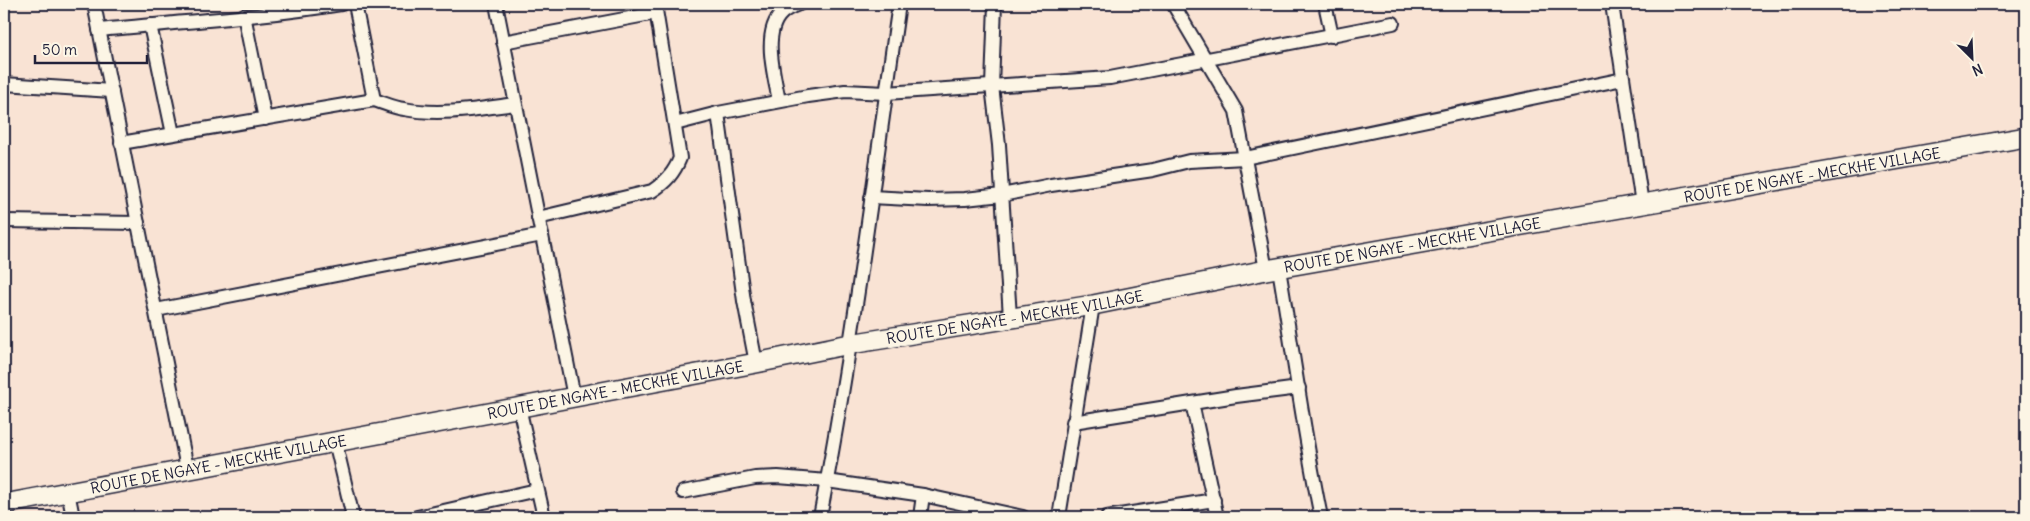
<svg xmlns="http://www.w3.org/2000/svg" width="2030" height="521" font-family="Delius,sans-serif">
	<style>
		.lines { fill: none; stroke-linecap: round; stroke-linejoin: round }
		.street-casing { stroke: #22223b; stroke-width: 16 }
		.secondary-casing { stroke: #22223b; stroke-width: 22 }
		.street { stroke: #fcf5e5; stroke-width: 12 }
		.secondary { stroke: #fcf5e5; stroke-width: 19 }
		.labels { text-anchor: middle; dominant-baseline: central; stroke-width: 4.5; stroke-linejoin: round; paint-order: stroke }
		.street-label { font-size: 15px; fill: #22223b; stroke: #fcf5e5 }
	</style>
	<rect width="100%" height="100%" fill="#f9e3d4"/>
	<filter id="ink" filterUnits="userSpaceOnUse"><feTurbulence type="fractalNoise" baseFrequency=".02" numOctaves="2"/><feDisplacementMap in="SourceGraphic" scale="10" xChannelSelector="R" yChannelSelector="G"/><feConvolveMatrix kernelMatrix="1 2 1 2 8 2 1 2 1" color-interpolation-filters="sRGB"/></filter>
	<g filter="url(#ink)">
		<g class="lines">
			<defs>
				<g id="street">
					<polyline points="94,4 187,468"/>
					<polyline points="355,4 374,100"/>
					<polyline points="496,4 574,397"/>
					<polyline points="995,4 992,86 999,145 1010,317"/>
					<polyline points="1173,4 1236,111 1266,270"/>
					<polyline points="1325,4 1332,36"/>
					<polyline points="1612,4 1642,204"/>
					<polyline points="244,15 265,119"/>
					<polyline points="150,25 173,134"/>
					<path d="M99,30C180,22 261,17 341,4"/>
					<polyline points="503,42 656,13"/>
					<polyline points="4,84 112,91"/>
					<path d="M779,101C775,78 761,32 782,13C786,9 794,6 799,4"/>
					<polyline points="718,113 744,301 756,363"/>
					<polyline points="675,124 718,113 808,96 845,91 886,93 1110,78 1393,23"/>
					<path d="M121,143L374,100C384,103 394,108 404,109C440,116 478,109 515,104"/>
					<polyline points="871,197 928,200 965,199 1002,195 1051,185 1153,170 1189,161 1245,158 1623,79"/>
					<path d="M538,218L652,191C666,182 674,173 680,158L655,4"/>
					<polyline points="4,221 138,223"/>
					<path d="M1279,269C1293,351 1304,435 1321,517"/>
					<polyline points="156,310 542,235"/>
					<polyline points="1192,403 1217,517"/>
					<polyline points="519,407 544,517"/>
					<polyline points="1073,422 1236,396 1299,388"/>
					<polyline points="335,441 353,517"/>
					<polyline points="68,492 73,517"/>
					<polyline points="683,492 755,478 778,477 827,481 923,495 1023,517"/>
					<polyline points="417,517 537,490"/>
					<path d="M820,517C853,347 874,175 899,4"/>
					<polyline points="920,517 923,495"/>
					<polyline points="1059,517 1093,305"/>
					<polyline points="1107,517 1214,500"/>
				</g>
				<g id="secondary">
					<path id="s1" d="M4,504L756,363L850,344L1093,305L1266,270L2026,137"/>
				</g>
			</defs>
			<use href="#street" class="street-casing"/>
			<use href="#secondary" class="secondary-casing"/>
			<use href="#street" class="street"/>
			<use href="#secondary" class="secondary"/>
		</g>
	</g>
	<g class="labels">
		<g class="street-label">
			<text stroke="none"><textPath href="#s1" startOffset="1838">ROUTE DE NGAYE - MECKHE VILLAGE</textPath></text>
			<text stroke="none"><textPath href="#s1" startOffset="1432">ROUTE DE NGAYE - MECKHE VILLAGE</textPath></text>
			<text stroke="none"><textPath href="#s1" startOffset="1028">ROUTE DE NGAYE - MECKHE VILLAGE</textPath></text>
			<text stroke="none"><textPath href="#s1" startOffset="622">ROUTE DE NGAYE - MECKHE VILLAGE</textPath></text>
			<text stroke="none"><textPath href="#s1" startOffset="218">ROUTE DE NGAYE - MECKHE VILLAGE</textPath></text>
		</g>
	</g>
	<rect width="2030" height="521" fill="none" stroke="#fcf5e5" stroke-width="20"/>
	<rect x="10" y="10" width="2010" height="501" fill="none" stroke="#22223b" stroke-width="2" filter="url(#ink)"/>
	<g transform="translate(1972 58) rotate(156)" stroke="#fcf5e5" stroke-width="4" paint-order="stroke">
	<path d="M0-4L9 19L0 12L-9 19Z" fill="#22223b"/>
	<text y="-8" font-size="14" font-weight="bold" text-anchor="middle" fill="#22223b">N</text>
	</g>
	<path d="M35 55v8h112v-8" fill="none" stroke="#22223b" stroke-width="2.5"/>
	<text x="42" y="55" font-size="15" fill="#22223b" stroke="#fcf5e5" stroke-width="4" paint-order="stroke">50 m</text>
</svg>
